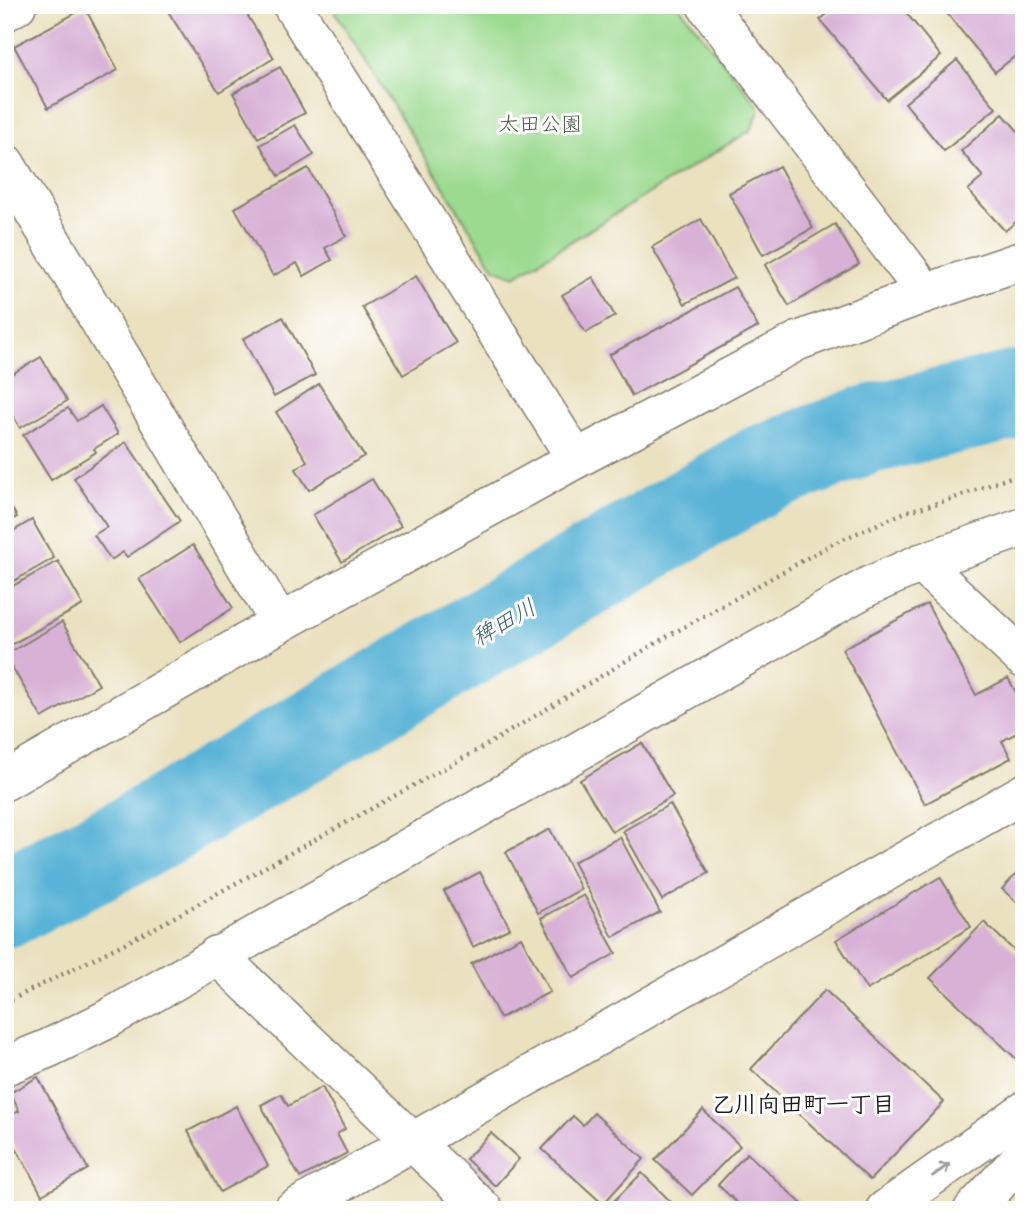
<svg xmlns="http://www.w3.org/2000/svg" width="1029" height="1215" font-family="'Playpen Sans','Klee One',sans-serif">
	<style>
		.green { fill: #9bda8f; stroke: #5c7b56; stroke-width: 2 }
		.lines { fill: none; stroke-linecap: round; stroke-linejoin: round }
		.river { stroke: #58b3d6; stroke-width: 89 }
		.building { fill: #d7b1d6 }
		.minor-casing { stroke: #837e6e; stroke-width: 41 }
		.path { stroke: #837e6e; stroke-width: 4.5; stroke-dasharray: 2 5; stroke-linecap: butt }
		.minor { stroke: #fff; stroke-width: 38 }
		.oneway { stroke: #999 }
		.labels { text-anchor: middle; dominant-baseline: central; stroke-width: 6; stroke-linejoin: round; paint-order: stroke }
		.park-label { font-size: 21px; fill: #485e44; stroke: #fff }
		.water-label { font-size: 23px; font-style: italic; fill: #376070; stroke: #fff }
		.neighbourhood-label { font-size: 23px; font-weight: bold; fill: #1c1c1c; stroke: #fff }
	</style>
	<rect width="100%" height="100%" fill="#fff"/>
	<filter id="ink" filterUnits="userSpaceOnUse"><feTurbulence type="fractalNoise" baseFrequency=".0143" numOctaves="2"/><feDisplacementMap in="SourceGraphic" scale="14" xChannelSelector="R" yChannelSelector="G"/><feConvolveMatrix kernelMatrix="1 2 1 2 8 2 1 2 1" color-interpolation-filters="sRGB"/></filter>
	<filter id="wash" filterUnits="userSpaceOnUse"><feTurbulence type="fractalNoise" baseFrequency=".00686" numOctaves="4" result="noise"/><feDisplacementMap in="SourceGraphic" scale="28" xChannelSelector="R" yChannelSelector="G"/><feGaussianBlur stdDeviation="1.57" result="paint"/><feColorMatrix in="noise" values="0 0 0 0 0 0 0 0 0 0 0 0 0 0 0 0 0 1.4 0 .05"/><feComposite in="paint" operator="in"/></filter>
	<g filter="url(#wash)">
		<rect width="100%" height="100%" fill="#eae1bf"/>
		<polygon class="green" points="331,5 678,5 760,108 751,130 515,276 494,268"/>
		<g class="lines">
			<polyline class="river" points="5,903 132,839 763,469 867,430 1024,393"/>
		</g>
		<g id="blocks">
			<g class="building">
				<polygon points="164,5 241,5 274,58 219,92"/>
				<polygon points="838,5 900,5 941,56 887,100 820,20"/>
				<polygon points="940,5 1024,5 1024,49 995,72"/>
				<polygon points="85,8 118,70 48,108 14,46"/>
				<polygon points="957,60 996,108 944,151 905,103"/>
				<polygon points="280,67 305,113 258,138 233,93"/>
				<polygon points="1003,114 1024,138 1024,222 1020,218 1005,231 968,190 983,177 961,151"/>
				<polygon points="295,125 314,155 279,176 260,145"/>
				<polygon points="779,166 813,228 763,255 729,193"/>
				<polygon points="308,168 346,236 325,248 332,260 304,276 297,263 273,276 235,208"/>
				<polygon points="701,219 734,278 685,304 652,247"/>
				<polygon points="835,224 859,264 789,306 765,265"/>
				<polygon points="416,276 456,343 403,375 362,307"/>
				<polygon points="593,277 615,316 586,333 562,295"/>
				<polygon points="735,287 758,327 632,396 609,355"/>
				<polygon points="283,317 315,375 274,397 243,339"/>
				<polygon points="41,357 67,401 20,428 5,402 5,378"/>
				<polygon points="319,384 364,456 309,490 296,469 307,461 276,412"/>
				<polygon points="101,406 118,434 94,449 96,452 51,480 23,435 68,408 77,421"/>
				<polygon points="126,442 180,521 127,557 123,552 111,560 94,535 107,527 74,478"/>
				<polygon points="372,479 401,526 342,562 313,515"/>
				<polygon points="5,497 17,517 5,523"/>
				<polygon points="32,520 54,558 5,586 5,536"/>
				<polygon points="193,545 233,608 180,642 139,579"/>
				<polygon points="58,561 83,605 5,648 5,590"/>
				<polygon points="927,604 976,695 1008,678 1024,707 1024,729 1002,741 1011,758 925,804 842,649"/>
				<polygon points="62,622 99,685 42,718 5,655"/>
				<polygon points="642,743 673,796 612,832 580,780"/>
				<polygon points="670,804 709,873 662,900 623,831"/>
				<polygon points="550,829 581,889 538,913 506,852"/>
				<polygon points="620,837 660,912 613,937 573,862"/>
				<polygon points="1024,866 1024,909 1002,889"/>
				<polygon points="480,872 510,928 473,947 444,891"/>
				<polygon points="940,877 971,927 867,990 836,940"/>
				<polygon points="584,895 616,953 573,978 541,918"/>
				<polygon points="984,922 1024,960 1024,1066 930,978"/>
				<polygon points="521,937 550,992 500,1018 471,964"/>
				<polygon points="825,990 944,1102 870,1180 751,1069"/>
				<polygon points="38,1077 88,1169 42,1195 5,1128 5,1118 19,1111 10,1093"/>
				<polygon points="322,1087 345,1129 337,1134 347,1153 300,1178 261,1105 281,1094 288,1106"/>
				<polygon points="236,1106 268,1166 220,1192 188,1131"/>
				<polygon points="703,1110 740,1146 692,1195 655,1160"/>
				<polygon points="594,1113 644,1159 603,1204 542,1149 573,1116 583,1125"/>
				<polygon points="491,1133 519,1159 495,1186 466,1159"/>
				<polygon points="747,1153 801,1203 795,1210 745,1210 718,1185"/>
				<polygon points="642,1173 679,1210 605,1210"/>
				<polygon points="5,1188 19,1210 5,1210"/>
			</g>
		</g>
	</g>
	<g filter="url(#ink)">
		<use href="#blocks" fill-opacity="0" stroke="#837e6e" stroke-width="2"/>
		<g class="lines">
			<defs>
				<g id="minor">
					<polyline points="292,5 576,459"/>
					<polyline points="706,5 926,293"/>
					<polyline points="5,12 17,5"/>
					<polyline points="5,163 280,623"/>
					<polyline points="921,563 1024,659"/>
					<polyline points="5,781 280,623 576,459 798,341 926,293 1024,260"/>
					<polyline points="217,955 484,1210"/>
					<polyline points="5,1066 49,1048 104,1021 869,586 921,563 1024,527"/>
					<polyline points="293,1210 1024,793"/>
					<polyline points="885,1210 1024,1111"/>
					<polyline points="973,1210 1024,1155"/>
				</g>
			</defs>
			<use href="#minor" class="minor-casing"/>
			<polyline class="path" points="5,1003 149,931 485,746 661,640 834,543 908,511 949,500 1024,472"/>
			<use href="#minor" class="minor"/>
		</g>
		<defs><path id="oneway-shaft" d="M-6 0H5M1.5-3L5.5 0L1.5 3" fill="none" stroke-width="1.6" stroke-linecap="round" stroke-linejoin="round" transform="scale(1.75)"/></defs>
		<use class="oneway" href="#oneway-shaft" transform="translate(941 1170) rotate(-36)"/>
	</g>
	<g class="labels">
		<g class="park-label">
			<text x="540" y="122">太田公園</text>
		</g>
		<g class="water-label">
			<text transform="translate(503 621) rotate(-30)">稗田川</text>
		</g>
		<g class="neighbourhood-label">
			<text x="803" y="1102">乙川向田町一丁目</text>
		</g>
	</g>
	<rect width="1029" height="1215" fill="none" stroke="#fff" stroke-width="28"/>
</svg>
